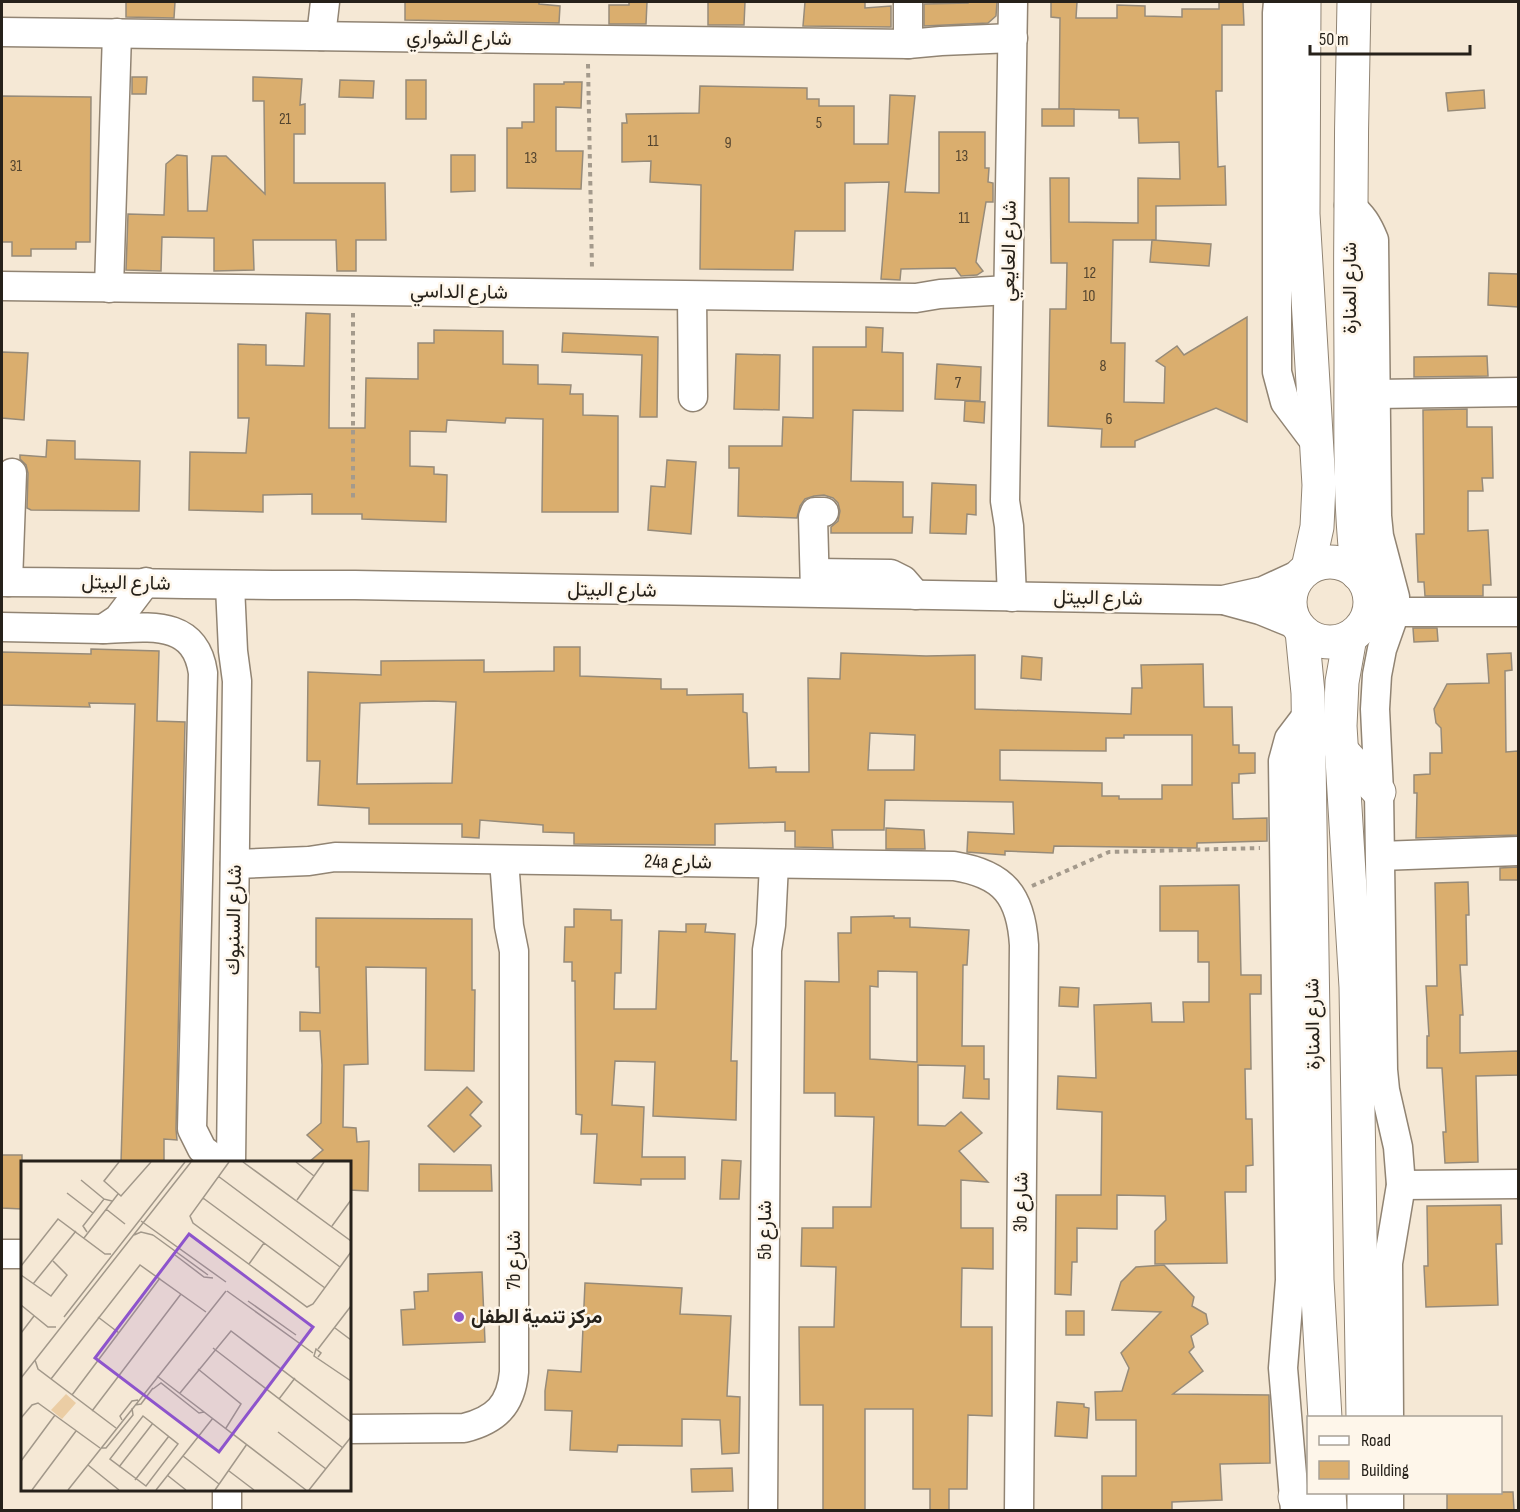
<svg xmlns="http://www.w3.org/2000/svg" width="1520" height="1512" font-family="'Sofia Sans Condensed',Vazirmatn,sans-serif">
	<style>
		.building { fill: #daae6e; stroke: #978b79; stroke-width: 1.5; fill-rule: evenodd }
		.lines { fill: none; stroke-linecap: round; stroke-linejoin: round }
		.minor-casing { stroke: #918473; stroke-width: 31 }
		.major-casing { stroke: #918473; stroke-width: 35 }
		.path { stroke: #a49a8c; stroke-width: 4; stroke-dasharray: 4.5 4.5; stroke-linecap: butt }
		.minor { stroke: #fff; stroke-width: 28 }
		.major { stroke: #fff; stroke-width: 33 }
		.poi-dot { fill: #8d54cc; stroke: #fef6ea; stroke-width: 2 }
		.labels { text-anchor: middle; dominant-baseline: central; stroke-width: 5; stroke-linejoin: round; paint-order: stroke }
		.number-label { font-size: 16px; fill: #53442f }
		.street-label { font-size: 20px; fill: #26211a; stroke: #fef6ea }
		.poi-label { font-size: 20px; font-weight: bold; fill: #26211a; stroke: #fef6ea; text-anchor: start }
		.inset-road { fill: none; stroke: #a2988a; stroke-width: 1.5 }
		.view { fill: #8d54cc; fill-opacity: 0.15; stroke: #8d54cc; stroke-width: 3 }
		.inset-edge { fill: none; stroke: #26211a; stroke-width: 3 }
	</style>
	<rect width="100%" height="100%" fill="#f5e8d5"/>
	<g class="building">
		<polygon points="126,2 175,2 174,18 126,17"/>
		<polygon points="405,2 539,2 539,4 560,6 559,23 405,20"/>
		<polygon points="629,2 647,2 646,24 609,24 609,5 629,5"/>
		<polygon points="708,2 745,2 744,25 708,25"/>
		<polygon points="805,2 865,2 865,8 891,6 891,27 803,26"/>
		<polygon points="968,2 997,2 996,16 988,23 924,26 924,4 968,3"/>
		<polygon points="1051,2 1077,2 1076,18 1117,18 1117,5 1145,6 1145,16 1182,17 1182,9 1219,9 1219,2 1243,2 1244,25 1222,25 1222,91 1216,91 1218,167 1225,166 1226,205 1156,206 1156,240 1113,240 1111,343 1125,343 1124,402 1164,403 1165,367 1156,361 1177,346 1184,355 1247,317 1247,422 1216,408 1135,441 1135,447 1101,447 1102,429 1048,426 1050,309 1066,309 1067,263 1051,263 1050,178 1069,178 1069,222 1138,223 1138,178 1180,179 1179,142 1139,143 1138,118 1119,118 1119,110 1059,109 1060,18 1051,17"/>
		<polygon points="132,77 147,77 146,94 132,94"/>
		<polygon points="253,77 302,79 300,105 305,104 305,134 294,134 294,183 385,183 386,240 356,240 356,271 337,271 336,240 253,240 254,270 214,271 214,238 162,237 161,271 126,270 128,214 164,215 166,164 177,155 187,156 188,211 207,211 212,156 226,156 265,194 264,101 253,101"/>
		<polygon points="340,80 374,81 373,98 339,97"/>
		<rect x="406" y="80" width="20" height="39"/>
		<polygon points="564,82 582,82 581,108 556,107 556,151 583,151 581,189 507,188 507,128 522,128 522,122 534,122 534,84 564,84"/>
		<polygon points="700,86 807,88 807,99 819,99 819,106 854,106 854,144 888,144 890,95 915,96 905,192 939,193 939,132 985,132 985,168 989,168 988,182 993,183 993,202 986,202 976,262 983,271 977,275 961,276 955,268 901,269 900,280 881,279 889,182 845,183 845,231 795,231 793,270 700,269 701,185 650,182 651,161 622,162 622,123 627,123 626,114 699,113"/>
		<polygon points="1484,90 1485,108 1448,111 1446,93"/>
		<polygon points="2,96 91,97 90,242 76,242 76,249 31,249 31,256 12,256 12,242 2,242"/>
		<rect x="1042" y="109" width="32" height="17"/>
		<polygon points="451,155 475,155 475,191 451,192"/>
		<polygon points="1152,240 1211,244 1209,266 1150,262"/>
		<polygon points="1489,273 1518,274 1518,307 1488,305"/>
		<polygon points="306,313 330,314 329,428 365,428 366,378 418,379 418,343 434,343 434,330 503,331 503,364 538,365 538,384 571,385 570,394 583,394 583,415 618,416 618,512 542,512 543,419 506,418 505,423 447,420 446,432 410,431 410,466 434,467 434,474 447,475 446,522 362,519 362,514 312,514 312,494 263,495 263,512 189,510 190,452 246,453 249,418 238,418 238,344 266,345 266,365 304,366"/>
		<polygon points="866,327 883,328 882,352 903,353 903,411 853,410 851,481 903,482 903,517 913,517 912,533 831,533 831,527 838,521 840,511 838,503 833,498 824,495 814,496 805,499 800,506 797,518 738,516 739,468 729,468 729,446 782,446 783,417 813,418 813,347 866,347"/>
		<polygon points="563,333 658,337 657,417 640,417 642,355 562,352"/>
		<polygon points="2,352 28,353 24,420 2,418"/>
		<polygon points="736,354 780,355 779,410 734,409"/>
		<polygon points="1487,356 1488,376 1414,377 1414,357"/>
		<polygon points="937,364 981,367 980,401 935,399"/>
		<polygon points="965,401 985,402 984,423 964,421"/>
		<polygon points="1467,409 1467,427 1492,427 1493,478 1482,478 1483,491 1468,491 1468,531 1488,530 1491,585 1483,585 1483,596 1425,596 1424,582 1418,582 1416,534 1424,534 1423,410"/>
		<polygon points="47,440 75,441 75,459 140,461 139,511 31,510 27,508 28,473 26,465 20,459 20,455 46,457"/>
		<polygon points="667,460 696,462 691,534 648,530 651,486 665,487"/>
		<polygon points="932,483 976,485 976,515 967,514 966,534 930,533"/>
		<polygon points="1413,628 1437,628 1438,641 1414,642"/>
		<path d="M554,647H580V676L661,679V689H687V695L743,694V712L747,713L749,768L776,767V772H809L808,678L840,679L841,653L926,656L975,655V709L1131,714L1132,688H1142L1141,665L1203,664L1204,707H1232L1233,745H1239V753H1255V773L1239,774V783H1232L1233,819L1267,818V841L1197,843V848L1054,846L1053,853L1005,851V855L967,852L968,832L1014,834L1013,802L885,800L884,830H832L833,848L795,847V831H785V822L715,824V845L574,844V833L543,832V825L480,820L479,838L462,837V824H369V808L318,805L320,761H307L308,672L381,675V661L484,660V672L554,671ZM433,701L456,702L452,783L357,784L360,703ZM870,733L915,735L914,770H868ZM1124,735H1192V785H1162V799H1119V796H1102V783L1000,780V750L1106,751V738H1124Z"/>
		<polygon points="91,649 159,651 157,721 185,722 176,1129 177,1140 164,1139 164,1162 121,1162 135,704 89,703 90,707 2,705 2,652 91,654"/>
		<polygon points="1511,653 1512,670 1505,671 1506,752 1518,751 1518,835 1416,838 1417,793 1414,793 1414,775 1430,774 1430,753 1442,753 1441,728 1436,723 1434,709 1447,684 1489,683 1487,654"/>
		<polygon points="1022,656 1042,658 1041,680 1021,678"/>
		<polygon points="886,828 924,830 925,849 886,849"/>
		<polygon points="1518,867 1518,880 1500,880 1500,868"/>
		<polygon points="1468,882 1469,915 1466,915 1467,965 1460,965 1463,1015 1460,1015 1460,1053 1518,1051 1518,1075 1476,1076 1478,1162 1445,1163 1443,1132 1446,1132 1442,1068 1427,1068 1427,1036 1429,1036 1426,986 1437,986 1435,883"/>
		<polygon points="1239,885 1241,975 1261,975 1261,994 1250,994 1251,1069 1245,1069 1246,1119 1252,1119 1253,1165 1246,1166 1246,1192 1225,1192 1227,1263 1155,1264 1155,1231 1166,1220 1165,1196 1117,1195 1117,1229 1077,1228 1077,1262 1072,1262 1071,1295 1055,1294 1056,1195 1101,1195 1102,1112 1057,1109 1058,1076 1096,1078 1094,1005 1151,1003 1152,1022 1184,1022 1183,1002 1209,1002 1209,962 1198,962 1198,931 1160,931 1160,886"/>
		<polygon points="574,909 611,910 611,920 622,920 621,973 615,973 614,1009 656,1009 659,931 686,932 686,924 706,924 705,932 735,934 731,1061 737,1061 736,1120 653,1116 655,1062 615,1061 612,1105 644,1107 642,1157 685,1157 685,1179 641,1179 641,1185 594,1183 597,1134 581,1134 582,1115 576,1114 575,981 572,981 572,962 564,962 565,927 574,927"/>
		<path d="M894,916V918H910V927L969,930L967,965H963L962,1046H984V1079H989V1099L963,1098L965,1066L918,1065V1125L945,1126L961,1112L982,1133L959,1151L988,1182L961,1180V1228H993V1269L962,1268L961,1327H992V1416L968,1415L967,1489H949V1510H930V1489H913V1409H865V1510H823V1405H800L799,1327H834L836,1267L801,1266L802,1228H833V1207H871L874,1117L835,1116V1093H804L805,981L839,982L838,933H851V917ZM878,971L917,972V1062L870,1059V986L878,987Z"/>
		<polygon points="316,918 472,919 472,990 475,990 474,1071 425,1070 426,968 366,967 368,1064 344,1065 343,1127 356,1128 357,1142 369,1141 368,1191 350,1190 350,1162 309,1162 323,1150 307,1135 321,1123 322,1065 320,1031 300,1031 300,1012 320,1013 319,967 316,967"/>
		<polygon points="1060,987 1079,988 1078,1007 1059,1006"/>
		<polygon points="467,1087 482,1102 470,1115 481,1126 454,1152 428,1126"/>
		<polygon points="2,1155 22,1155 22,1209 2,1208"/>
		<polygon points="722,1160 741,1161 739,1199 720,1199"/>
		<polygon points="419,1164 491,1165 492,1191 419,1191"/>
		<polygon points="1501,1205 1502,1244 1496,1244 1498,1305 1426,1307 1424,1266 1428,1266 1427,1206"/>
		<polygon points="1164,1265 1194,1297 1192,1306 1206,1314 1208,1324 1191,1336 1194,1347 1189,1352 1203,1371 1173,1394 1269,1395 1270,1463 1220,1464 1222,1500 1172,1502 1172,1510 1102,1510 1102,1476 1136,1476 1136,1420 1096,1420 1095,1392 1122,1391 1129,1368 1121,1353 1161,1312 1112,1310 1121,1282 1136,1267"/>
		<polygon points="482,1272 485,1342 403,1345 401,1310 415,1309 414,1292 428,1291 428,1274"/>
		<polygon points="585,1283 682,1288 680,1314 731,1316 727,1396 740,1397 739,1453 722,1454 720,1420 682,1419 682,1446 618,1445 617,1452 570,1450 572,1411 545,1410 545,1391 548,1370 581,1372"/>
		<rect x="1066" y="1311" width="18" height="24"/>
		<polygon points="1057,1402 1084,1404 1084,1407 1089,1408 1087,1438 1055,1436"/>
		<polygon points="732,1468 733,1491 692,1492 691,1469"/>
		<polygon points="1447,1492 1513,1492 1514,1510 1447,1510"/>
	</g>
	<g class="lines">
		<defs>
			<g id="minor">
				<polyline points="1278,2 1277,13 1277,372 1285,402 1318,446"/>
				<polyline points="2,32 908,44 941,41 1013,38"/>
				<polyline points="321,36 325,2"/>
				<polyline points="908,44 908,2"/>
				<path d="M1349,205C1362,215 1368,225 1374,240L1377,516L1379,536L1395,597V612L1382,649L1377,675L1375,709L1379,792L1383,1070L1385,1090L1398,1147L1401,1185L1388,1263L1389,1418"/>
				<polyline points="2,286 916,298 940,294 1008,290"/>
				<polyline points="109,288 117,33"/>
				<polyline points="692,296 693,397"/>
				<polyline points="1375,394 1518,392"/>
				<polyline points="815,573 891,574 903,580 916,595"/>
				<path d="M2,582C119,582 237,586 355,585L1223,600L1263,591L1300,574"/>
				<polyline points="8,582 12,473"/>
				<polyline points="230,586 233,651 237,681 231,1162"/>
				<polyline points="815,591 813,517 815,512 824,512"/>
				<polyline points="1012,597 1009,526 1005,501 1013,2"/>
				<polyline points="1227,601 1260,610 1297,625"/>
				<polyline points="1395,612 1518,612"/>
				<polyline points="2,627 103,629 118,619 146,582"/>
				<path d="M103,629C145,628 195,617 203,673L192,1129L202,1149L219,1162"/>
				<polyline points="1380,856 1518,851"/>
				<path d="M235,864L309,861L335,857L954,866C1004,874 1021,896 1024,945L1019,1510"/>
				<polyline points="1401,1185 1518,1184"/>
				<polyline points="2,1254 22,1254"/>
				<path d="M350,1429L464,1428C496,1420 511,1405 514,1372V951L509,926L504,860"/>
				<polyline points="1389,1492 1389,1510"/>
				<polyline points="227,1510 227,1490"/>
				<polyline points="763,1510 767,950 771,925 774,864"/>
				<polyline points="1295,1510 1283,1368 1290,1280 1283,761 1289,739 1308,714"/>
			</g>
			<g id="major">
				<polyline points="1304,2 1303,214 1319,485 1317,527 1308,568"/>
				<path d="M1354,2C1351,121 1350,241 1351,361C1351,432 1349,503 1358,574"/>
				<circle cx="1330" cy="602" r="40"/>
				<polyline points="1302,631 1308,693 1317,1280 1325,1418"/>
				<polyline points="1350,637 1342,682 1340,726 1356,987 1363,1418"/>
				<polyline points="1341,750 1379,792"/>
				<polyline points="1329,1492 1330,1510"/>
				<polyline points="1364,1492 1364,1510"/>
				<polyline points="1295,1497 1307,1510"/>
			</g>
		</defs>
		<use href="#minor" class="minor-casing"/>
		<use href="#major" class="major-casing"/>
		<g class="path">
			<polyline points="588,64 592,269"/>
			<polyline points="353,313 353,499"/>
			<polyline points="1032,886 1109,852 1260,848"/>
		</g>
		<use href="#minor" class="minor"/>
		<use href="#major" class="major"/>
	</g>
	<circle class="poi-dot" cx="459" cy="1317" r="6"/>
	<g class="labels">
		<g class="number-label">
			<text x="285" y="119">21</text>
			<text x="819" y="123">5</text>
			<text x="653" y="141">11</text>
			<text x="728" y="143">9</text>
			<text x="962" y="156">13</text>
			<text x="531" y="158">13</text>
			<text x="16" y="166">31</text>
			<text x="964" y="218">11</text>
			<text x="1090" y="273">12</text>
			<text x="1089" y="296">10</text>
			<text x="1103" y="366">8</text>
			<text x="958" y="383">7</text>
			<text x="1109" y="419">6</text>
		</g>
		<g class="street-label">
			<text transform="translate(459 38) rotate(1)">شارع الشواري</text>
			<text transform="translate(1009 251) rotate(-89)">شارع العايعي</text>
			<text transform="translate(1350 288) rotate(-90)">شارع المنارة</text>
			<text transform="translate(459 292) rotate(1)">شارع الداسي</text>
			<text transform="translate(126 583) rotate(1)">شارع البيتل</text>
			<text transform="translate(612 590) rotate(1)">شارع البيتل</text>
			<text transform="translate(1098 598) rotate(1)">شارع البيتل</text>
			<text transform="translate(678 862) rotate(1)">24a شارع</text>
			<text transform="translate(234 920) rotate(-89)">شارع السنبوك</text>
			<text transform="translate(1313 1024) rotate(-91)">شارع المنارة</text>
			<text transform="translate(1021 1202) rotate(-89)">3b شارع</text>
			<text transform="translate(765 1230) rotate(-90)">5b شارع</text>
			<text transform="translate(514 1260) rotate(-90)">7b شارع</text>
		</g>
		<g class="poi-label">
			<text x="471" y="1317">مركز تنمية الطفل</text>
		</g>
	</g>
	<g transform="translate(21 1161)">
		<rect width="330" height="330" fill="#f5e8d5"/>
		<path d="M45,233L55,242L41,258L30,249Z" fill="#ebcda4"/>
		<path class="inset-road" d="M98,1L83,20L100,35L130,1M208,1L169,55L172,62L286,146L292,143L330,91M222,1L330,80M275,1L293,15M197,15L319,106M60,19L83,38M46,32L72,52M182,37L304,127M276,39L303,1M85,48L104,63M120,60L205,121M311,65L330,39M66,71L62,65L83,38L91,40M113,74L120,71L132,74M132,74L187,114M63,77L97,33M154,94L183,116L192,117M228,103L243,82M0,105L37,58L84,93H90M0,114L30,135L46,114L32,100M12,123L55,70M206,130L292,192M227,140L275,174M0,144L27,166H35M43,156L164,1M77,156L98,172M314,167L330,179M0,172L13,155M192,187L322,287M297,188L330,145M297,196L300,192L295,188L293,195L330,220M14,199L17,208L95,267M177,208L220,243L205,267M136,215L285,329M0,217L170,1M30,218L119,104L185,151M132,228L140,222L178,252L183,251M159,232L210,170L330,261M51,234L139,117M258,238L274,217M114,244L120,243L132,227M71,250L160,133M122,255L157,283L125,325L89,298ZM0,257L11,244L17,242L79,287M101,259L99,255L111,240L117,239M257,271L305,308M80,287H85L112,254L111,247M162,295L198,323M0,300L34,254M67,304L98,329M98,306L132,262M208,310L233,329M146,314L165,329M114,319L148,275M11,329L55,270M47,329L205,130M135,329L192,257M194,329L226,283M288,329L330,276"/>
		<path class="view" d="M168,73L292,166L198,291L74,197Z"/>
		<rect width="330" height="330" class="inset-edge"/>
	</g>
	<rect width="1520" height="1512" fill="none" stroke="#26211a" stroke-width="6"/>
	<rect x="1307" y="1416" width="195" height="78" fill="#fef6ea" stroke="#a8a197" stroke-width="1.5"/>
	<rect x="1319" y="1436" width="30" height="9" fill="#ffffff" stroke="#a8a197" stroke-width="1.5"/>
	<text x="1361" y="1446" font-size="18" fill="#26211a">Road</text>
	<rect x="1319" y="1461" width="30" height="18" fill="#daae6e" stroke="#a8a197" stroke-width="1.5"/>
	<text x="1361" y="1476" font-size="18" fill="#26211a">Building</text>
	<path d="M1310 45v9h160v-9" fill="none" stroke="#26211a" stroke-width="3"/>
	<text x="1319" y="45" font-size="18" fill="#26211a" stroke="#fef6ea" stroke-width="4.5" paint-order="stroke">50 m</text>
</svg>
